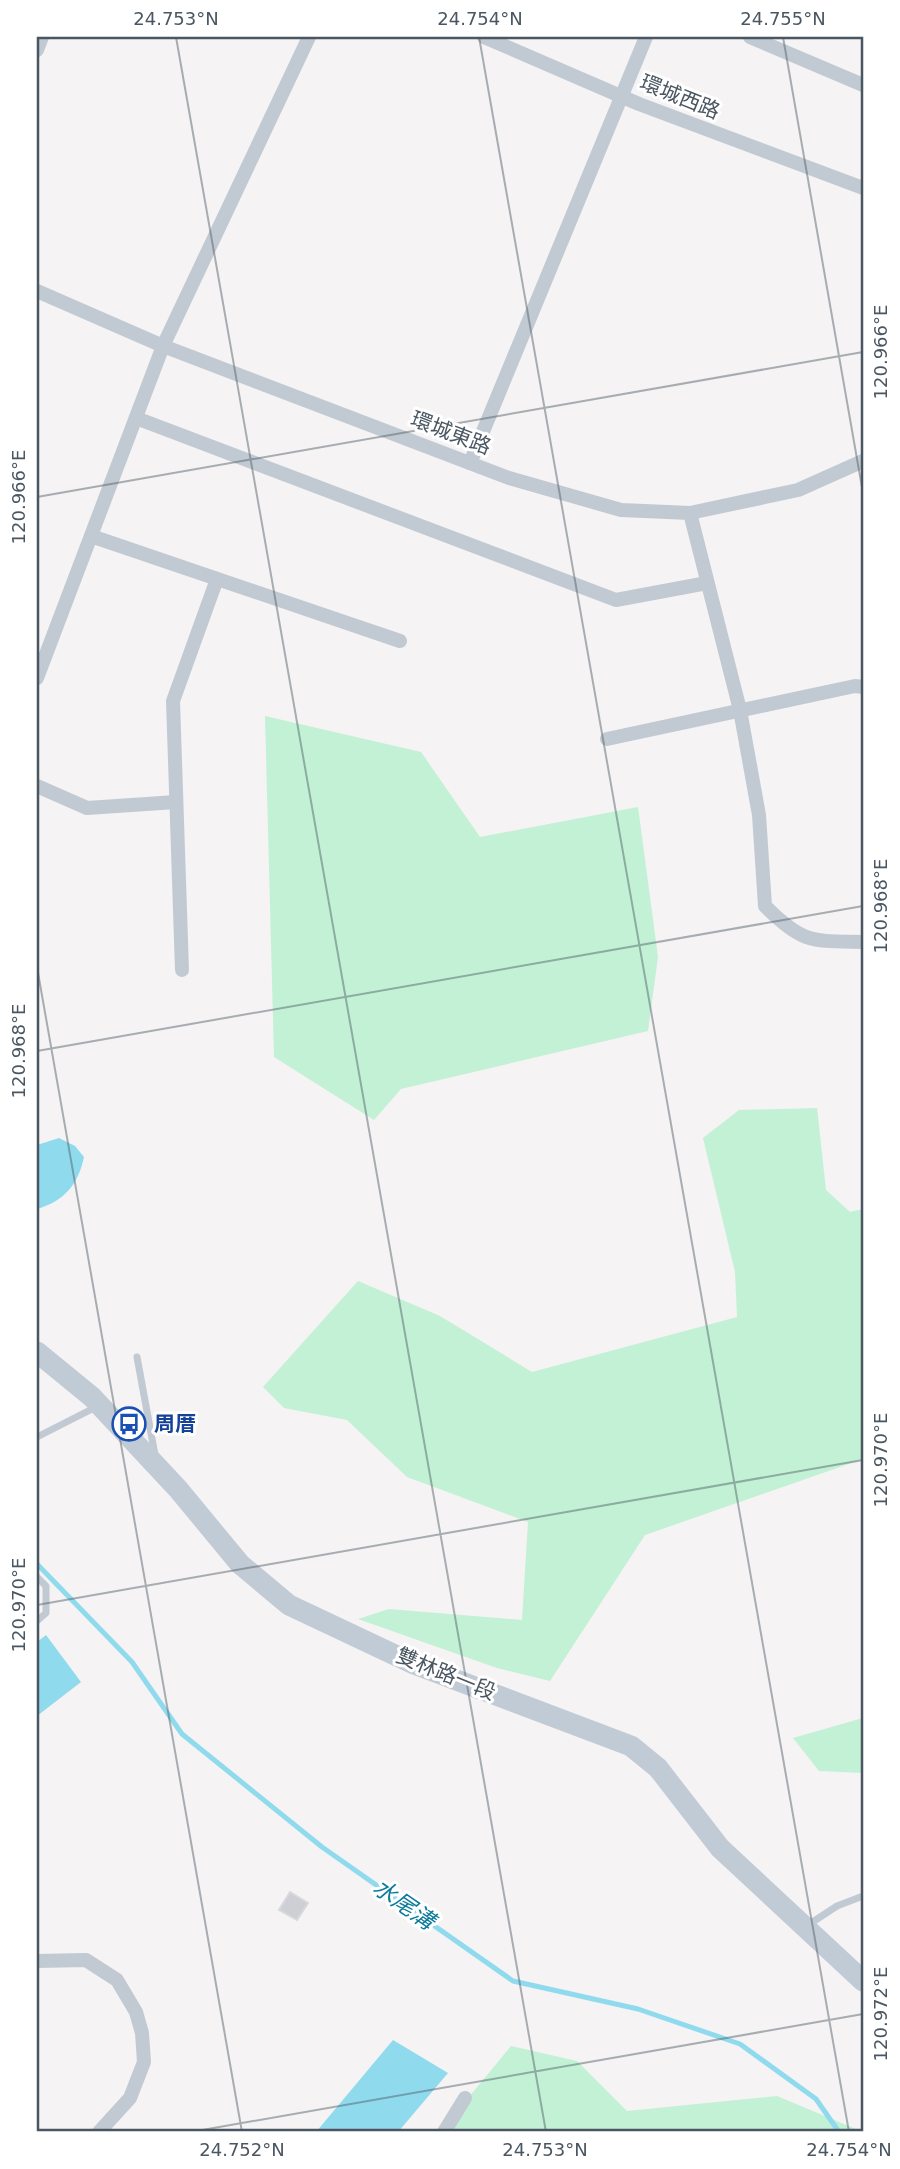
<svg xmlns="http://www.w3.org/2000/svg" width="900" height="2169" font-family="'DejaVu Sans','Noto Sans TC',sans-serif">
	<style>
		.green { fill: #c3f1d5 }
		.water { fill: #90daee }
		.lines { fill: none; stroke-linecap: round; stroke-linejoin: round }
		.stream { stroke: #90daee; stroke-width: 5 }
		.building { fill: #cdcfd5; stroke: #d7d9de; stroke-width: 2 }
		.lane { stroke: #c1cad2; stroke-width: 7 }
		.street { stroke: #c1cad2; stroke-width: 14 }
		.secondary { stroke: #c1cbd6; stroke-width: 21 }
		.ticks { fill: none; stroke: #4a5661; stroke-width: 2; stroke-opacity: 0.45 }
		.labels { text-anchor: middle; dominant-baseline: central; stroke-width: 6; stroke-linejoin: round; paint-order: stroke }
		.street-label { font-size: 21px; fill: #4a5661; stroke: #fff }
		.transit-label { font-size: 21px; font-weight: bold; fill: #164399; stroke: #fff; text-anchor: start }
		.water-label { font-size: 23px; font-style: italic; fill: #0c7c9b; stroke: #fff }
		.neatline { fill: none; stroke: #4a5661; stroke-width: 2.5 }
		.ticks-label { font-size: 18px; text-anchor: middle; fill: #4a5661 }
	</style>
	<rect width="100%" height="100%" fill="#f5f3f3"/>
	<g class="green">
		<polygon points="265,716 421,752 480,837 638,807 658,957 648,1031 401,1089 374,1120 274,1057"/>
		<polygon points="817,1108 826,1190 850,1212 863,1209 863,1459 645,1535 550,1681 497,1668 358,1619 389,1609 522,1620 528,1522 407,1477 347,1420 284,1408 263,1387 358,1281 440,1316 532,1372 737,1317 735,1272 703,1138 739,1110"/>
		<polygon points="863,1718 863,1773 819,1771 793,1738"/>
		<polygon points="511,2046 577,2061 627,2111 777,2096 863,2132 440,2132"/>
	</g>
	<g class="water">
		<path d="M59,1138L75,1146L84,1157C78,1185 64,1201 37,1209V1145Z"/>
		<polygon points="46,1635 81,1682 37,1716 37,1642"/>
		<polygon points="393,2040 448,2073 398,2132 316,2132"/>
	</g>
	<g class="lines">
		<polyline class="stream" points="37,1564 132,1662 182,1734 322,1847 513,1981 638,2009 740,2044 816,2099 839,2132"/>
	</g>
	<polygon class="building" points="290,1892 308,1903 297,1920 279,1910"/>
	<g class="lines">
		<g class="lane">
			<polyline points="137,1357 155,1455"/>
			<polyline points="37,1437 96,1407"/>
			<polyline points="37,1577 46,1586 46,1613 37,1621"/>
			<polyline points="808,1925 837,1906 863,1896"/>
		</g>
		<g class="street">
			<polyline points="484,37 639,104 863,188"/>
			<polyline points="750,37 863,85"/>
			<polyline points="37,50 42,37"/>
			<polyline points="37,291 163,346 509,478 621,510 690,513 798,490 863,461"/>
			<polyline points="136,418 616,600 707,583"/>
			<polyline points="470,463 646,37"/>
			<path d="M690,513L740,710L759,815L765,906C803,944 812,941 863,942"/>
			<polyline points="91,536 400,641"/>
			<polyline points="37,678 163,346 309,37"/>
			<polyline points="607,739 855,686 863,687"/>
			<polyline points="37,786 87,808 176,802"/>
			<polyline points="182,970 173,701 217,579"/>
			<polyline points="37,1961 86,1960 117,1980 136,2012 142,2033 144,2062 130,2098 99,2132"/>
			<polyline points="444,2132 465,2098"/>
		</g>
		<polyline class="secondary" points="37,1352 92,1397 178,1489 240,1564 289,1605 414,1664 631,1746 658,1768 720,1848 863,1981"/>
	</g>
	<path class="ticks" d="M176,37L546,2132M479,37L849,2132M783,37L863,493M37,497L863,352M37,967L242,2132M37,1051L863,906M37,1605L863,1460M191,2132L863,2014"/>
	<defs>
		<symbol id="bus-ring" viewBox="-11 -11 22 22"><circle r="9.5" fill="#fff" stroke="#1a4fb4" stroke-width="1.5"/><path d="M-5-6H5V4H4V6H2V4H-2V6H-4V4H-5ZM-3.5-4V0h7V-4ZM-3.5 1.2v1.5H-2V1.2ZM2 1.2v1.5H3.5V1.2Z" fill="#1a4fb4"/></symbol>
	</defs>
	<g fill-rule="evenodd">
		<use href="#bus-ring" x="110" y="1405" width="38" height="38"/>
	</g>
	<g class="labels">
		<g class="street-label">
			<text transform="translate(680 97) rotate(22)">環城西路</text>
			<text transform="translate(451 433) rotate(21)">環城東路</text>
			<text transform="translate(446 1674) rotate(22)">雙林路一段</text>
		</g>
		<g class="transit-label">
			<text x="154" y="1424">周厝</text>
		</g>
		<g class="water-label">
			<text transform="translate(404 1904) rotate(35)">水尾溝</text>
		</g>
	</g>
	<rect width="900" height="2169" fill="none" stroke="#ffffff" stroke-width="77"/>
	<rect x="38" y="38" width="824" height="2092" class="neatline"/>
	<g class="ticks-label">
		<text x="176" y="25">24.753°N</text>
		<text x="480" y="25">24.754°N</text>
		<text x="783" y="25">24.755°N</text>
		<text transform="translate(881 352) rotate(-90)" y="6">120.966°E</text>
		<text transform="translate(19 497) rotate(-90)" y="6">120.966°E</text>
		<text transform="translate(881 906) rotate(-90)" y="6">120.968°E</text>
		<text transform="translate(19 1051) rotate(-90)" y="6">120.968°E</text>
		<text transform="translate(881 1460) rotate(-90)" y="6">120.970°E</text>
		<text transform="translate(19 1605) rotate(-90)" y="6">120.970°E</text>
		<text transform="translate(881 2014) rotate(-90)" y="6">120.972°E</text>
		<text x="242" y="2156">24.752°N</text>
		<text x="545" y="2156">24.753°N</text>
		<text x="849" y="2156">24.754°N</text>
	</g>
</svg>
